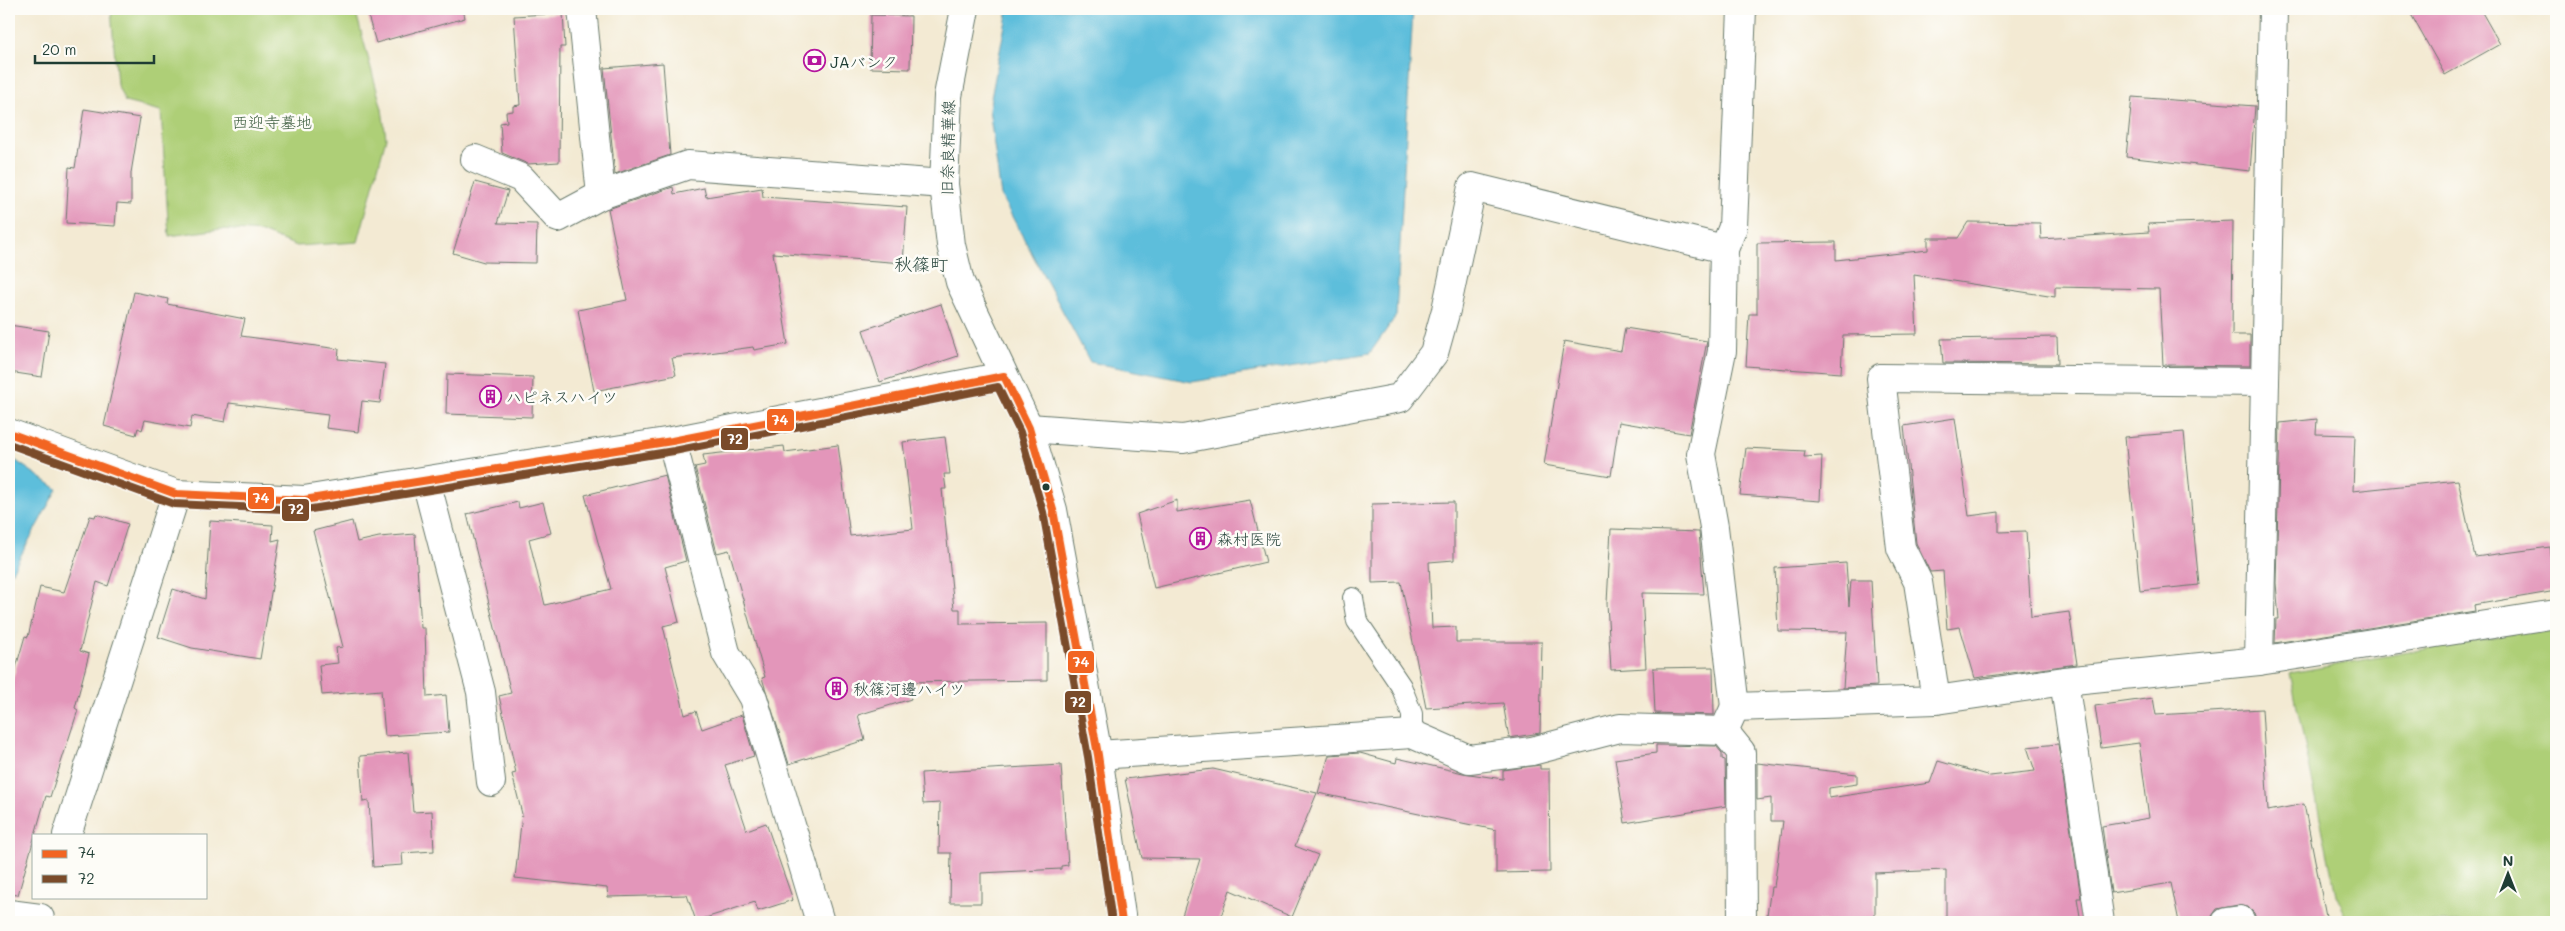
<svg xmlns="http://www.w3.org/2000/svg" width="2565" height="931" font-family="Mali,'Klee One',sans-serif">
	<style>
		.green { fill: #aecf77; stroke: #668656 }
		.water { fill: #5dbedb; stroke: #3e7e88 }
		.building { fill: #e396ba }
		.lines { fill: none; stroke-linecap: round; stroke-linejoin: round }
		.service-casing { stroke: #697a6c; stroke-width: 22 }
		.minor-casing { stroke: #697a6c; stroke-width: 30 }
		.service { stroke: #fff; stroke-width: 20 }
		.minor { stroke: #fff; stroke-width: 28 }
		.bus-1-casing { stroke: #fdfcf7; stroke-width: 11 }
		.bus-2-casing { stroke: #fdfcf7; stroke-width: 11 }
		.bus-1 { stroke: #f26522; stroke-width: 8 }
		.bus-2 { stroke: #7a4b2a; stroke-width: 8 }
		.bus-dot { fill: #1f3d34; stroke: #fdfcf7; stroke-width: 2 }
		.labels { text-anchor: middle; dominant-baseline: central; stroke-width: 5; stroke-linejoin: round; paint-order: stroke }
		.poi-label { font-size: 16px; fill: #1f3d34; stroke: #fdfcf7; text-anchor: start }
		.park-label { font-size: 16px; fill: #436245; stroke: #fdfcf7 }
		.street-label { font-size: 16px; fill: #1f3d34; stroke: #fdfcf7 }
		.neighbourhood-label { font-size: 18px; fill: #1f3d34; stroke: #fdfcf7 }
		.line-badge { stroke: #fdfcf7; stroke-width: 2 }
		.badge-label { font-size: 14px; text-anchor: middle; font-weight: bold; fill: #fff }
	</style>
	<rect width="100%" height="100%" fill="#fdfcf7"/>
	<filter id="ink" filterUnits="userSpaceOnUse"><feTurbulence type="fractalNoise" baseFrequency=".02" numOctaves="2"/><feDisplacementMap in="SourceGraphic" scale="10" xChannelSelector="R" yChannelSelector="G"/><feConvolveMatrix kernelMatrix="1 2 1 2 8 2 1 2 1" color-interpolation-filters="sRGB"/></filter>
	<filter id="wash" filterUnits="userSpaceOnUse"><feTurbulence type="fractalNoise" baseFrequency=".0096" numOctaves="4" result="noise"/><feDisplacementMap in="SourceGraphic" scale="20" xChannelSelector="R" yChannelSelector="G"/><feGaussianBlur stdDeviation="1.12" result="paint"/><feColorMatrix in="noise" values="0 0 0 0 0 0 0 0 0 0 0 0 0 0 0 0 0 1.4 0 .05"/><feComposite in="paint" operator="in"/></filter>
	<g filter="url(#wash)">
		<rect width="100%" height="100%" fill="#f3ead3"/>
		<g class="green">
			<polygon points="111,9 355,9 382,109 386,138 358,242 297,246 261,232 221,229 169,236 161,111 125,102 117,84"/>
			<polygon points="2556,626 2556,922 2349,922 2336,895 2290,673"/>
		</g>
		<g class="water">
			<polygon points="1008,9 1413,9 1396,316 1370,353 1192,382 1090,362 1001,196 989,109"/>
			<polygon points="9,456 57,489 9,577"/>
		</g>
		<g id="blocks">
			<g class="building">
				<polygon points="366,9 463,9 465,18 376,43"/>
				<polygon points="2408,9 2480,9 2500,44 2445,75"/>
				<polygon points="563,13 565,47 560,47 559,162 528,164 502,153 500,123 507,122 506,112 513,111 513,106 520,105 514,16"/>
				<polygon points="871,15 911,16 910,69 870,68"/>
				<polygon points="663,63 670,155 615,174 604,68"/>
				<polygon points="2132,97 2255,106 2250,171 2126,157"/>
				<polygon points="84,109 140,118 131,173 131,204 117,203 115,226 66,223 69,167 75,168"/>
				<polygon points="475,182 508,191 498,223 537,224 536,263 484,262 453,253"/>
				<polygon points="673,187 674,194 704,188 706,197 762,188 763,197 907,207 903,263 773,253 788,344 754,350 753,347 672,358 676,375 594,391 578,310 627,300 608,209"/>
				<polygon points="2233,221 2232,335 2250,335 2250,366 2163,365 2159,289 2055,287 2055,297 1914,275 1917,334 1843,335 1841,373 1746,366 1749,314 1757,314 1757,243 1836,242 1836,260 1928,250 1928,238 1958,238 1968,222 2040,223 2041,239 2149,232 2148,224"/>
				<polygon points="134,292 168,299 167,304 245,319 241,336 339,349 338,359 385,364 380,403 362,401 358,432 326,428 328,415 229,403 225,422 192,416 190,428 145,420 142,430 138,428 136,435 104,426"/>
				<polygon points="941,304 958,356 880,382 863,330"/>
				<polygon points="9,325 49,331 42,377 9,372"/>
				<polygon points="1625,328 1707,341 1689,434 1619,422 1611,476 1544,465 1564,341 1621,351"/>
				<polygon points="2057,337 2058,364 1943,363 1941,339"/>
				<polygon points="447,374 533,377 532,417 446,414"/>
				<polygon points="1955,418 1969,516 1999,512 1999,532 2026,531 2031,617 2069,612 2077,664 1975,678 1960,627 1947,629 1943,571 1930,572 1916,543 1904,426"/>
				<polygon points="2317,419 2316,434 2355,435 2353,491 2458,480 2475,557 2550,547 2556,591 2474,605 2475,611 2275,643 2276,619 2279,619 2276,583 2280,423"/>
				<polygon points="2184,432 2199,585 2140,591 2125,437"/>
				<polygon points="945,437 950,474 944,474 946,489 942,489 954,609 960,609 960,624 1047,623 1047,680 906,682 911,699 858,715 865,740 789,764 762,678 765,677 729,550 717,553 695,467 705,465 703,455 784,446 785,452 838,445 850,536 913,529 903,442"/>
				<polygon points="1746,448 1805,451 1804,457 1822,456 1820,501 1740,495"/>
				<polygon points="665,475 686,561 665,567 679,622 663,626 685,715 696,711 702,729 742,715 754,756 725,765 747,830 766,823 793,900 758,911 755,902 696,921 687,895 608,897 607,888 515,878 522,814 512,774 516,773 499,696 511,693 467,514 518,502 519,508 543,502 551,533 529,539 545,605 611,589 585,495"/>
				<polygon points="1177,500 1177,512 1250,500 1266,562 1154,588 1137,514"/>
				<polygon points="1454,502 1454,560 1429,562 1432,628 1456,627 1456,642 1542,642 1540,733 1509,738 1503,703 1426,708 1401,582 1372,583 1372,504"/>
				<polygon points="96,514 128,524 108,586 97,582 80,651 89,654 75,708 78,710 50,797 46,796 18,895 9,894 9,692 25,636 28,637 40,587 64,592 90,516 95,517"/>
				<polygon points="210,521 273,525 272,541 280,539 260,659 192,648 158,637 173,589 205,599"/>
				<polygon points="352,521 357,542 379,537 415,534 421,628 425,628 427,697 446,695 449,732 385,736 381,690 322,695 319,665 338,663 336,648 343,647 313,531"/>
				<polygon points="1611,529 1699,532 1704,594 1642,593 1646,668 1611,670 1607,603"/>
				<polygon points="1846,563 1849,606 1851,580 1871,580 1877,686 1843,688 1847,632 1778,631 1775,568"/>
				<polygon points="1713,667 1714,715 1655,713 1653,668"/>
				<polygon points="2153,698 2156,715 2262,709 2268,811 2304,804 2327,922 2257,922 2254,913 2248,907 2238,905 2217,909 2212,916 2211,922 2179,922 2171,883 2111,893 2102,826 2149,818 2139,743 2101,748 2095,706"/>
				<polygon points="2058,744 2081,898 2077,898 2081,922 1946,922 1946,870 1875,873 1875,922 1766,922 1771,887 1774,887 1783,821 1771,821 1771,798 1757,800 1757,763 1857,774 1857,784 1829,788 1829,798 1930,783 1938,761 1990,776 2035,771 2027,747"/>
				<polygon points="1656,745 1716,746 1722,753 1722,759 1725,760 1726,806 1625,823 1615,759 1656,753"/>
				<polygon points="408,752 413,812 432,811 434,851 402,853 403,865 373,867 369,801 363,802 360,756"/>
				<polygon points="1360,753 1396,763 1397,758 1463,773 1503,779 1503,770 1540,765 1540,769 1549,769 1550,872 1496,873 1496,830 1318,793 1329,755"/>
				<polygon points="1061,765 1068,865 1061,866 1061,869 981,873 981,903 950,903 951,853 939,853 940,803 923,804 921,773"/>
				<polygon points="1213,769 1317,793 1295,846 1318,855 1292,917 1230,890 1219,922 1180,922 1200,859 1142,858 1125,779"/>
			</g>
		</g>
	</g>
	<g filter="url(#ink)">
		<use href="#blocks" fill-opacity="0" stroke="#697a6c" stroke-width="1"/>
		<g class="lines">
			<defs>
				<polyline id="service" points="1353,598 1357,621 1401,686 1412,714 1412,734"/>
				<g id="minor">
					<polyline points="582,9 601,195"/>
					<polyline points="965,9 948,96 944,184 951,245 960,282 1029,428 1053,510 1098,755 1122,922"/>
					<polyline points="475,159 521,178 558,218 601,195 688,165 944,184"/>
					<polyline points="1724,249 1733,227 1742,9"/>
					<polyline points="1029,428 1183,439 1400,398 1434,353 1446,310 1472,187 1724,249 1722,351 1701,454 1714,527 1735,707"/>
					<polyline points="9,433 176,494 304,500 672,441 1004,376"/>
					<polyline points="672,441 726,653 753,698 820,922"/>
					<polyline points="426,481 481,692 491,782"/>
					<polyline points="2259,661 2273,9"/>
					<polyline points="2064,681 2100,922"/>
					<polyline points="1936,700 1918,582 1901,548 1881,378 2265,382"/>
					<polyline points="1724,731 1741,752 1742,922"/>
					<polyline points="1098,755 1412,734 1469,759 1532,751 1620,728 1724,731 1735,707 1936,700 2064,681 2259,661 2556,614"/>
					<polyline points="67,835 176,494"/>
					<polyline points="9,914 40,918"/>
					<polyline points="2226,922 2240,920 2241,922"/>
				</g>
			</defs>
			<use href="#service" class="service-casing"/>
			<use href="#minor" class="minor-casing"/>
			<use href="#service" class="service"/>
			<use href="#minor" class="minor"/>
			<defs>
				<polyline id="bus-1" points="9,433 176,494 304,500 672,441 1004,376 1029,428 1053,510 1098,755 1122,922"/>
				<polyline id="bus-2" points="9,444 174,504 305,510 674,451 998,387 1020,432 1043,512 1088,757 1112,922"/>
			</defs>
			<use href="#bus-1" class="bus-1-casing"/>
			<use href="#bus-2" class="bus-2-casing"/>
			<use href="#bus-1" class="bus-1"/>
			<use href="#bus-2" class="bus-2"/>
		</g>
	</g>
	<defs>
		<symbol id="bank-ring" viewBox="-11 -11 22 22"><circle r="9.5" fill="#fdfcf7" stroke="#b5179e" stroke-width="1.5"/><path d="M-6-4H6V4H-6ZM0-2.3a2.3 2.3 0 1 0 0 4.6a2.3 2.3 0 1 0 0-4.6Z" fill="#b5179e"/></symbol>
		<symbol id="building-ring" viewBox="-11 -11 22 22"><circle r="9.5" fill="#fdfcf7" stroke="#b5179e" stroke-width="1.5"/><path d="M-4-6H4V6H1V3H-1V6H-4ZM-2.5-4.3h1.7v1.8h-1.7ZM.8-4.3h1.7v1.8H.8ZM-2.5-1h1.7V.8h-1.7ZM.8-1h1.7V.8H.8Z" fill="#b5179e"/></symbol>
	</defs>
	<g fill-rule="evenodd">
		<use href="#bank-ring" x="802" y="48" width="25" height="25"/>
		<use href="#building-ring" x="478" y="384" width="25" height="25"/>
		<use href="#building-ring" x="1188" y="526" width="25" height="25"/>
		<use href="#building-ring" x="824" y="676" width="25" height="25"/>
	</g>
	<circle class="bus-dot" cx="1046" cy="487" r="4.5"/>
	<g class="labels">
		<g class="poi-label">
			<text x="830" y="61">JAバンク</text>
			<text x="506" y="396">ハピネスハイツ</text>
			<text x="1217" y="538">森村医院</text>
			<text x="853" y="688">秋篠河邊ハイツ</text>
		</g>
		<g class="park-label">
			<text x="272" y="121">西迎寺墓地</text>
		</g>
		<g class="street-label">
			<text transform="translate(947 148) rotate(-89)">旧奈良精華線</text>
		</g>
		<g class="neighbourhood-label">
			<text x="921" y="264">秋篠町</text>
		</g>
	</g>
	<g class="line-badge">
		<rect x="766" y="408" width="29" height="24" rx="5" fill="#f26522"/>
		<rect x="720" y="427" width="29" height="24" rx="5" fill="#7a4b2a"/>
		<rect x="247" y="486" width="28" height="24" rx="5" fill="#f26522"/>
		<rect x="281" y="498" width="29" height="24" rx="5" fill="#7a4b2a"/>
		<rect x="1067" y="650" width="28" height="24" rx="5" fill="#f26522"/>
		<rect x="1064" y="690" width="28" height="24" rx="5" fill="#7a4b2a"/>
	</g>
	<g class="badge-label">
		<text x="780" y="425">74</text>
		<text x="735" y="444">72</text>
		<text x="261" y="503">74</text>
		<text x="296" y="514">72</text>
		<text x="1081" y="667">74</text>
		<text x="1078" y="707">72</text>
	</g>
	<rect width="2565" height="931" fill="none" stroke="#fdfcf7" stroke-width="30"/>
	<rect x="32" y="834" width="175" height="65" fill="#fdfcf7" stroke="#a4b0a9"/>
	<rect x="42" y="850" width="25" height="8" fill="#f26522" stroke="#a4b0a9"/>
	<text x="78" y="858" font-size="15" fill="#1f3d34">74</text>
	<rect x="42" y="875" width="25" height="8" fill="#7a4b2a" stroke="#a4b0a9"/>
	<text x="78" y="884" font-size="15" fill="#1f3d34">72</text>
	<g transform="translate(2508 874)" stroke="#fdfcf7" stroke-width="4" paint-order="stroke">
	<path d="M0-4L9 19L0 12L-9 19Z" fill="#1f3d34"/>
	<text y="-8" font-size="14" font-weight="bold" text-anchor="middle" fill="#1f3d34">N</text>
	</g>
	<path d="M35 55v8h119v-8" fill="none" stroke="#1f3d34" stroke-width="2.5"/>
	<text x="42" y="55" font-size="15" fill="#1f3d34" stroke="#fdfcf7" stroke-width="4" paint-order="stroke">20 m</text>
</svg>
